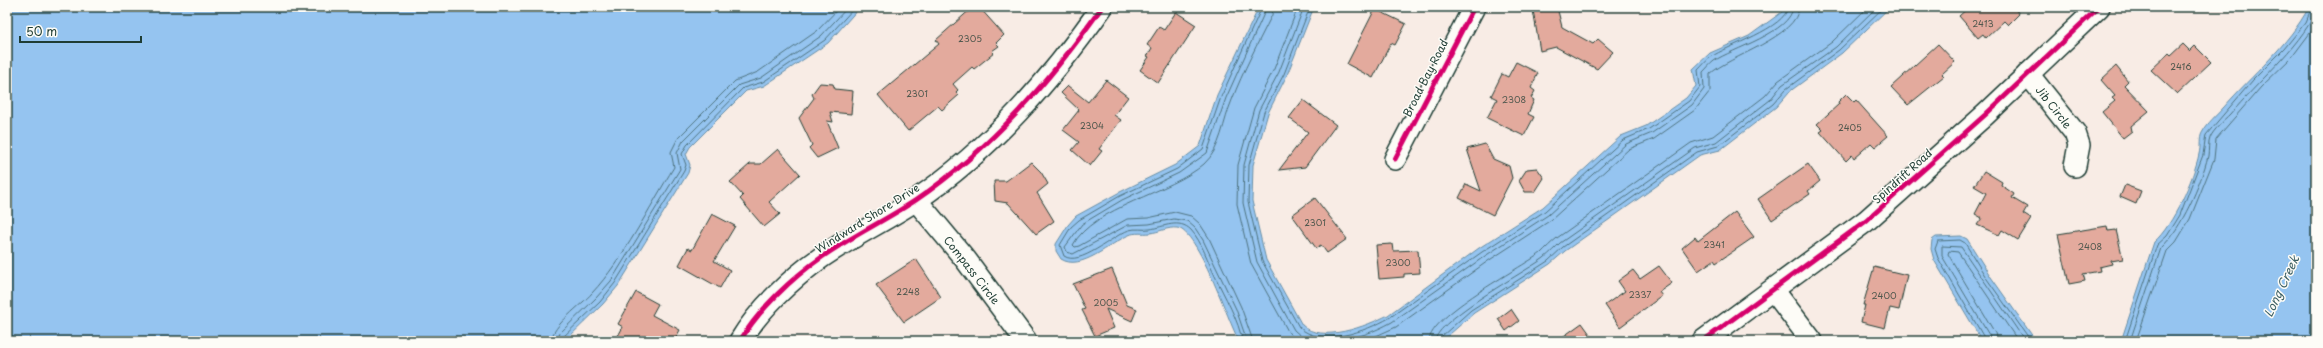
<svg xmlns="http://www.w3.org/2000/svg" width="2323" height="348" font-family="'Playpen Sans',sans-serif">
	<style>
		.water { fill: #95c4f0; stroke: #668ea5 }
		.lines { fill: none; stroke-linecap: round; stroke-linejoin: round }
		.shore { stroke: #4e737f; stroke-width: 1 }
		.building { fill: #e3aa9d; stroke: #1f3d34 }
		.minor-casing { stroke: #1f3d34; stroke-width: 24 }
		.minor { stroke: #fdfcf7; stroke-width: 21 }
		.cycleway-casing { stroke: #fdfcf7; stroke-width: 8 }
		.cycleway { stroke: #d6006c; stroke-width: 5 }
		.labels { text-anchor: middle; dominant-baseline: central; stroke-width: 3; stroke-linejoin: round; paint-order: stroke }
		.number-label { font-size: 9px; fill: #50584e }
		.street-label { font-size: 11px; fill: #1f3d34; stroke: #fdfcf7 }
		.water-label { font-size: 12px; font-style: italic; fill: #3c5f63; stroke: #fdfcf7 }
	</style>
	<rect width="100%" height="100%" fill="#f8ece5"/>
	<filter id="ink" filterUnits="userSpaceOnUse"><feTurbulence type="fractalNoise" baseFrequency=".025" numOctaves="2"/><feDisplacementMap in="SourceGraphic" scale="8" xChannelSelector="R" yChannelSelector="G"/><feConvolveMatrix kernelMatrix="1 2 1 2 8 2 1 2 1" color-interpolation-filters="sRGB"/></filter>
	<g filter="url(#ink)">
		<g class="water">
			<polygon points="7,7 860,7 828,43 764,86 746,91 690,147 686,154 690,165 688,173 618,286 603,304 565,341 7,341"/>
			<path d="M1259,7H1314L1287,75L1268,113L1253,165L1252,201L1266,260L1302,325C1321,344 1367,326 1388,315L1479,248L1543,207L1621,136L1646,126L1686,98L1696,86L1693,69L1710,53L1749,36L1782,12L1785,7H1890L1842,53L1789,92L1776,107L1720,150L1700,155L1565,251L1550,264L1474,313L1442,341H1239C1228,321 1198,230 1177,228C1168,227 1159,232 1150,233C1143,234 1135,232 1129,235C1110,243 1081,272 1061,259L1056,251V244L1068,225L1076,216L1118,193L1175,165L1200,146L1217,95Z"/>
			<path d="M2309,7H2316V341H2121L2154,242C2173,226 2194,178 2199,154C2201,147 2199,138 2202,133C2207,123 2217,115 2224,107C2252,75 2289,45 2309,7Z"/>
			<polygon points="1961,236 1967,239 1991,277 2036,341 1982,341 1934,260 1931,249 1932,240 1936,237"/>
		</g>
		<g class="lines">
			<g class="shore">
				<polyline points="1304,7 1279,72 1259,110 1244,165 1243,203 1257,262 1294,330 1303,338 1311,341"/>
				<path d="M1310,7L1284,74L1264,112L1249,165L1248,202L1262,261L1299,327C1320,348 1367,331 1389,318L1482,252L1545,211L1623,140L1649,129L1689,101L1700,87L1698,70C1702,66 1706,61 1711,57C1726,46 1786,28 1788,7"/>
				<path d="M551,341C552,325 582,305 592,293C623,260 650,206 674,167L671,152L678,138L735,81L758,72L817,31L840,7"/>
				<polyline points="557,341 560,333 596,298 611,281 680,169 677,153 683,141 739,85 761,78 821,36 848,7"/>
				<polyline points="562,341 563,337 600,302 615,283 684,171 686,165 682,154 687,145 743,88 763,82 825,40 855,7"/>
				<path d="M1242,341C1240,322 1223,294 1215,276C1208,262 1202,242 1191,230C1179,218 1164,227 1150,229C1144,230 1135,228 1129,230C1112,236 1080,267 1064,256L1060,245L1071,227L1079,220L1120,196L1177,169L1203,149L1221,97L1262,7"/>
				<polyline points="1247,341 1236,309 1203,240 1195,228 1187,221 1174,219 1149,224 1128,225 1073,254 1067,252 1065,247 1082,224 1122,200 1179,173 1207,153 1226,98 1267,7"/>
				<path d="M1253,341L1241,307L1209,238L1200,224L1191,216L1175,212L1148,218L1127,219L1079,246L1075,247L1073,245C1093,207 1171,193 1204,164C1221,149 1223,121 1232,100C1243,71 1258,43 1272,15L1273,7"/>
				<polyline points="1297,341 1289,333 1251,264 1237,204 1238,165 1254,108 1274,69 1298,7"/>
				<path d="M1334,341C1355,339 1374,332 1392,322L1485,256L1548,215L1626,144L1652,133L1692,105L1704,89L1703,72C1707,68 1710,64 1714,61C1731,49 1792,32 1793,7"/>
				<path d="M1365,341L1396,327L1488,261L1551,220L1629,149L1654,139L1695,110L1710,91V74C1729,56 1798,37 1799,7"/>
				<path d="M1429,341C1430,315 1519,269 1541,253C1546,248 1551,243 1557,238L1691,143L1713,136L1765,96L1778,81L1832,42L1868,7"/>
				<path d="M1435,341C1436,320 1525,272 1544,258C1550,253 1555,248 1560,243L1695,148L1716,142L1770,100L1782,85L1836,47L1877,7"/>
				<polyline points="1440,341 1442,336 1471,310 1548,261 1563,247 1697,152 1718,146 1773,104 1786,89 1839,50 1884,7"/>
				<polyline points="1986,341 1938,258 1935,249 1938,241 1960,240 1965,243 1987,279 2031,341"/>
				<polyline points="1991,341 1989,335 1942,256 1942,246 1961,247 2025,341"/>
				<polyline points="1997,341 1995,333 1948,254 1949,251 1958,252 2018,341"/>
				<polyline points="2125,341 2157,245 2167,236 2180,215 2203,155 2206,135 2253,80 2284,49 2305,23 2312,7"/>
				<path d="M2130,341L2161,248C2182,228 2201,184 2208,156C2209,150 2208,143 2210,138C2213,130 2224,121 2230,115C2257,82 2297,50 2316,12"/>
				<polyline points="2136,341 2167,251 2176,242 2190,219 2214,159 2216,139 2261,87 2292,57 2316,25"/>
			</g>
		</g>
		<g class="building">
			<polygon points="973,7 979,7 1004,35 996,43 999,46 992,51 994,53 974,69 972,67 953,84 958,90 956,92 959,95 942,110 938,106 908,131 878,95 939,44 936,40"/>
			<polygon points="1557,7 1562,27 1593,44 1598,39 1613,52 1597,69 1556,47 1540,51 1533,10"/>
			<polygon points="1969,7 2019,7 2016,10 2019,14 2008,25 2004,21 1986,38 1983,34 1978,38 1959,16"/>
			<polygon points="1375,9 1406,24 1395,45 1391,43 1373,78 1347,64"/>
			<polygon points="1176,12 1196,25 1158,83 1140,70 1149,57 1147,56 1152,48 1147,45 1159,27 1164,30"/>
			<polygon points="1938,44 1955,62 1942,74 1944,76 1908,105 1891,87"/>
			<polygon points="2183,44 2190,51 2195,46 2211,62 2177,94 2151,70 2169,53 2171,55"/>
			<polygon points="1516,62 1538,73 1531,88 1535,91 1531,98 1534,100 1528,114 1534,117 1524,136 1487,118 1497,99 1491,96 1502,74 1508,77"/>
			<polygon points="2116,66 2128,81 2124,85 2149,111 2131,126 2132,131 2123,138 2102,112 2115,101 2112,98 2115,96 2101,80"/>
			<polygon points="1106,80 1128,97 1114,115 1121,120 1099,149 1102,151 1090,166 1072,150 1079,142 1063,130 1079,110 1061,93 1068,86 1088,102"/>
			<polygon points="820,83 833,84 835,89 853,91 851,114 830,112 833,122 827,121 838,148 817,158 809,148 812,145 799,118 814,98 812,94"/>
			<polygon points="1846,94 1854,102 1856,100 1888,136 1875,147 1871,143 1854,158 1852,155 1846,161 1820,132 1823,130 1817,124 1839,104 1838,102"/>
			<polygon points="1303,100 1336,125 1305,167 1279,170 1308,132 1289,118"/>
			<polygon points="1485,144 1493,159 1509,166 1512,178 1493,215 1459,198 1466,184 1481,191 1467,149"/>
			<polygon points="778,149 800,174 769,202 780,214 764,227 740,199 743,196 730,182 750,164 761,164"/>
			<polygon points="1031,162 1041,172 1048,184 1037,193 1054,221 1036,234 1008,203 995,201 994,181 1006,181"/>
			<polygon points="1808,164 1820,181 1808,191 1810,194 1772,220 1758,199"/>
			<polygon points="1537,168 1544,178 1535,192 1525,192 1519,181 1527,169"/>
			<polygon points="1984,171 2002,182 2001,185 2014,194 2012,198 2027,207 2023,214 2031,219 2018,240 2002,230 1999,235 1977,225 1982,218 1975,214 1986,193 1974,186"/>
			<polygon points="2125,185 2141,191 2136,204 2120,197"/>
			<polygon points="1315,198 1347,239 1327,253 1321,245 1316,248 1292,215"/>
			<polygon points="1735,212 1754,237 1716,263 1714,260 1698,271 1682,248 1695,237 1698,241"/>
			<polygon points="712,214 735,226 714,261 730,270 720,288 679,265 688,248 692,250"/>
			<polygon points="2107,226 2108,231 2116,230 2123,259 2111,261 2112,264 2099,267 2100,271 2083,274 2085,281 2069,284 2058,234"/>
			<polygon points="1392,244 1393,251 1418,250 1420,273 1404,274 1404,277 1379,279 1376,245"/>
			<polygon points="916,259 941,297 904,322 876,285"/>
			<polygon points="1659,266 1672,283 1659,292 1662,296 1620,327 1605,305 1625,291 1618,281 1633,270 1640,279"/>
			<polygon points="1874,267 1907,275 1899,310 1890,308 1885,328 1861,322 1865,305 1863,305"/>
			<polygon points="1112,269 1127,305 1137,309 1132,321 1106,309 1114,328 1095,336 1082,310 1085,309 1073,284"/>
			<polygon points="636,292 658,304 652,315 680,330 674,341 650,341 641,336 638,341 615,341 623,327 618,324"/>
			<polygon points="1511,309 1519,321 1506,331 1498,319"/>
			<polygon points="1582,323 1595,341 1557,341"/>
		</g>
		<g class="lines">
			<defs>
				<g id="minor">
					<polyline points="2028,74 2075,133 2079,145 2075,166"/>
					<polyline points="1395,159 1474,7"/>
					<polyline points="916,200 966,260 1026,341"/>
					<polyline points="1774,291 1812,341"/>
					<path d="M740,341C759,309 792,278 822,257C852,236 886,220 916,200C991,149 1050,81 1102,7"/>
					<polyline points="1703,341 1866,221 1985,115 2099,7"/>
				</g>
			</defs>
			<use href="#minor" class="minor-casing"/>
			<use href="#minor" class="minor"/>
			<defs>
				<g id="cycleway">
					<polyline points="1395,159 1474,7"/>
					<path d="M740,341C759,309 792,278 822,257C852,236 886,220 916,200C991,149 1050,81 1102,7"/>
					<polyline points="1703,341 1866,221 1985,115 2099,7"/>
				</g>
			</defs>
			<use href="#cycleway" class="cycleway-casing"/>
			<use href="#cycleway" class="cycleway"/>
		</g>
	</g>
	<g class="labels">
		<g class="number-label">
			<text x="1983" y="23">2413</text>
			<text x="970" y="38">2305</text>
			<text x="2181" y="66">2416</text>
			<text x="917" y="93">2301</text>
			<text x="1514" y="99">2308</text>
			<text x="1092" y="125">2304</text>
			<text x="1850" y="127">2405</text>
			<text x="1315" y="222">2301</text>
			<text x="1714" y="244">2341</text>
			<text x="2090" y="246">2408</text>
			<text x="1398" y="262">2300</text>
			<text x="908" y="291">2248</text>
			<text x="1640" y="294">2337</text>
			<text x="1884" y="295">2400</text>
			<text x="1106" y="302">2005</text>
		</g>
		<g class="street-label">
			<text transform="translate(1425 78) rotate(-63)">Broad Bay Road</text>
			<text transform="translate(2054 107) rotate(52)">Jib Circle</text>
			<text transform="translate(1902 176) rotate(-42)">Spindrift Road</text>
			<text transform="translate(867 218) rotate(-32)">Windward Shore Drive</text>
			<text transform="translate(972 270) rotate(52)">Compass Circle</text>
		</g>
		<g class="water-label">
			<text transform="translate(2281 286) rotate(-65)">Long Creek</text>
		</g>
	</g>
	<rect width="2323" height="348" fill="none" stroke="#fdfcf7" stroke-width="24"/>
	<rect x="12" y="12" width="2299" height="324" fill="none" stroke="#1f3d34" stroke-width="1.5" filter="url(#ink)"/>
	<path d="M20 36v6h121v-6" fill="none" stroke="#1f3d34" stroke-width="2"/>
	<text x="26" y="36" font-size="12" fill="#1f3d34" stroke="#fdfcf7" stroke-width="3" paint-order="stroke">50 m</text>
</svg>
